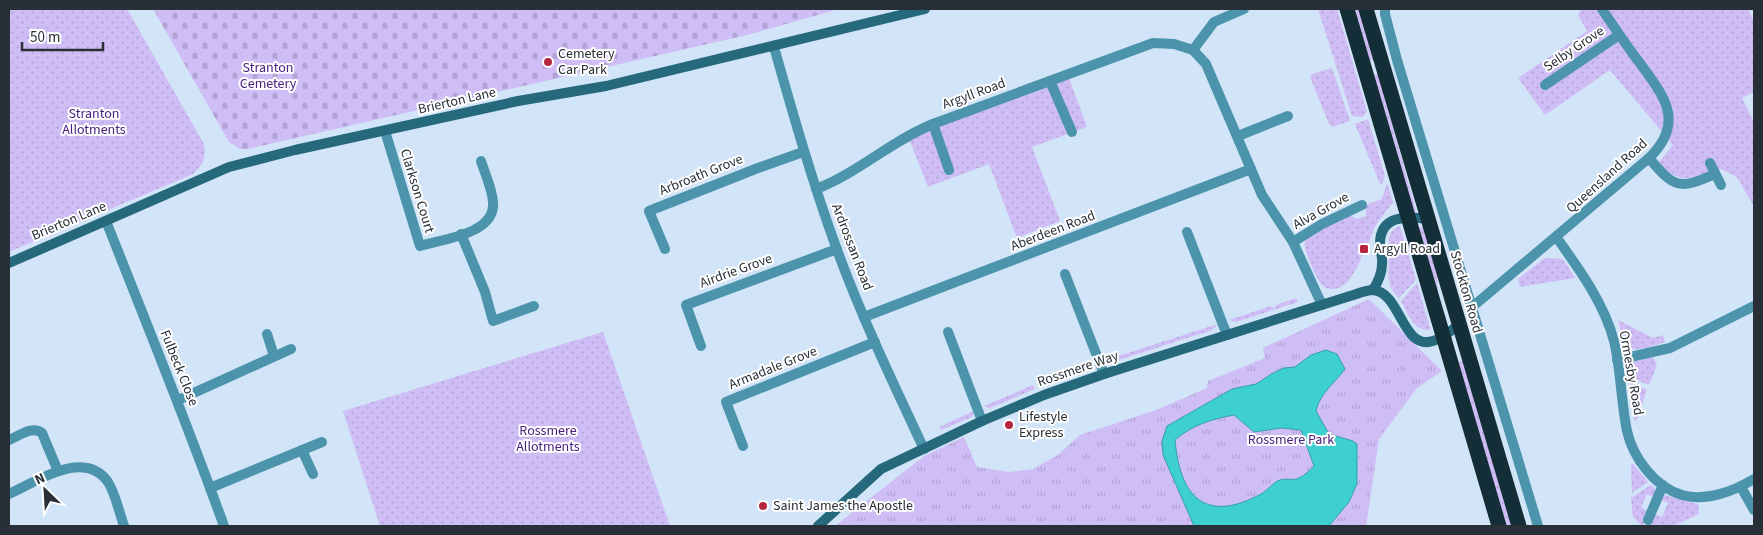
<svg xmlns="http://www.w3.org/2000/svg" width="1763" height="535" font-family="'Source Sans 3',sans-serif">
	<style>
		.grass { fill: url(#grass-dots) }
		.cemetery { fill: url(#cemetery-stones) }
		.park { fill: url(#park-tufts) }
		.water { fill: #3ed0d0; stroke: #37a0a2; fill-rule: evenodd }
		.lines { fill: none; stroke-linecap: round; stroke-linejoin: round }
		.street { stroke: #4b94ac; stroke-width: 10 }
		.secondary { stroke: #26697c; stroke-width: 10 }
		.highway { stroke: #142e37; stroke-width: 15 }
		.poi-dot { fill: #b7263f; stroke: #fff; stroke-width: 2 }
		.labels { text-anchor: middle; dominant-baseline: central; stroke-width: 4; stroke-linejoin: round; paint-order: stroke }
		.street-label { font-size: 14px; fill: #282f36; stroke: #fff }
		.poi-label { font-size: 14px; fill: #282f36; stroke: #fff; text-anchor: start }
		.park-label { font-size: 14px; fill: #4b217f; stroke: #fff }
	</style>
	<defs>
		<pattern id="grass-dots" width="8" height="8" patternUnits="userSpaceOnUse" patternTransform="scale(1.25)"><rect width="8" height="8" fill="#cfbdf6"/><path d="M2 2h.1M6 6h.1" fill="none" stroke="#b2a3d4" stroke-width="1.8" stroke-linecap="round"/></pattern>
		<pattern id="cemetery-stones" width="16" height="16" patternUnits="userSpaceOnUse" patternTransform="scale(1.25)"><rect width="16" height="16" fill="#cfbdf6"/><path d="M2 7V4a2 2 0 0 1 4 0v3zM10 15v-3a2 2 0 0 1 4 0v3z" fill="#b2a3d4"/></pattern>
		<pattern id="park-tufts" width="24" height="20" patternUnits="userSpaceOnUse" patternTransform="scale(1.25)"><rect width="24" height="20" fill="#cfbdf6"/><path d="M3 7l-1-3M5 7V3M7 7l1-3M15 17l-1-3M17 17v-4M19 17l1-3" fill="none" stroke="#b2a3d4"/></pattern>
	</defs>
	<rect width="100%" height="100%" fill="#d2e4f7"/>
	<g class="grass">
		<path d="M9,9H127L204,144C206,158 204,164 193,174L9,252Z"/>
		<polygon points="1318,9 1337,9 1367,112 1362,117 1352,116"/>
		<polygon points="1353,9 1361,9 1374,59 1372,61 1369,60"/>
		<path d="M1581,9H1748L1754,21V92L1742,98L1754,122V207L1737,177L1721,169C1695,177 1678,187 1659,162L1673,145L1610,70L1545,115L1518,78L1587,31L1578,15Z"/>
		<polygon points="1332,68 1350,121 1333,127 1329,124 1310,77 1312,74"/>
		<polygon points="1376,74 1378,74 1417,214 1413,212 1374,75"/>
		<polygon points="1068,75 1087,127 1032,147 1060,221 1017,238 989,164 928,187 908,136"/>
		<polygon points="1368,119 1385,176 1381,186 1355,124"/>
		<path d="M1387,183L1393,202L1375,226L1367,247L1363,245L1360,252L1363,254C1356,269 1346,297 1324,287C1317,281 1302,248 1305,239L1348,214L1357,219L1366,216V205L1382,199Z"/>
		<path d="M1400,226L1416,280L1399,298C1387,287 1388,276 1389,261C1391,247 1383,233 1400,226Z"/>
		<polygon points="1421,227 1424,228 1437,271 1438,293 1419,228"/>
		<polygon points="1545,258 1563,259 1575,278 1520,287 1518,279"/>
		<path d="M1417,283L1430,328L1429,330C1411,329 1409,314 1401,301Z"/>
		<polygon points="1296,298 1298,302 1236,322 1229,320 1271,306 1273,308 1276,307 1276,305"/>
		<path d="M1618,320L1653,338L1663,335L1665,342C1655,345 1630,356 1624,343C1621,336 1620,327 1618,320Z"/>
		<polygon points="1218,324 1212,330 1122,359 1111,362 1106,360"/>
		<polygon points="603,332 670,526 380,526 343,411"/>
		<polygon points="1653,357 1657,365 1649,385 1630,377 1628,368 1632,362"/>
		<polygon points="1464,360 1514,526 1506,526 1458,362"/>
		<polygon points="1094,363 1092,368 1058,380 1056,376"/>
		<polygon points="1630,382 1647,390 1636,421 1634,420"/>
		<polygon points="1033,385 1035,389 990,408 984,406"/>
		<polygon points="974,411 972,417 941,430 939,427"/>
		<polygon points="1631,464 1633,464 1648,482 1632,493"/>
		<polygon points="1651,485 1656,490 1654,497 1647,494 1641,507 1647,511 1647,519 1642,526 1633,517 1631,498"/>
		<polygon points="1665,495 1698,504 1699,514 1673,526 1647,526 1655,514 1662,517 1668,503 1661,500"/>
	</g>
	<polygon class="cemetery" points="153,9 839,9 747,35 247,149 240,149 229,142"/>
	<polygon class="park" points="1369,299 1442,371 1417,388 1379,439 1366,526 835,526 924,456 964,437 977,467 1009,472 1033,469 1058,455 1080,435 1156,410 1207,388 1208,381 1265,358 1263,348"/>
	<path class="water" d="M1326,350L1337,354L1345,369C1335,383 1320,393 1316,411L1329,434L1353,441L1357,444V484L1349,502L1329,526H1194L1163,455L1162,441L1167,426L1232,389L1256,384L1273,373L1284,368L1295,367L1311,355ZM1234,415L1254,432L1281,428L1301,430L1314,466C1310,470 1304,476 1299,478C1293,481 1286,478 1280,480C1273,482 1268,490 1261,494C1205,524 1180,497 1175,440C1192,425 1212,419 1234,415Z"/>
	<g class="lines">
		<g class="street">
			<polyline points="1385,9 1385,14 1397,60 1538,526"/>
			<path d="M774,47C793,114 812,181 836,247C861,316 893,383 924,449"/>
			<polyline points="1193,50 1214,22 1244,9"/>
			<polyline points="1050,81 1072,132"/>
			<polyline points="1545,85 1619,35"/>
			<polyline points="933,124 949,170"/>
			<path d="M385,131L420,246C443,239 496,234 493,202C492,188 485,174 481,161"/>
			<polyline points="1238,136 1288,116"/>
			<path d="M1649,158C1674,188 1679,190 1715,174"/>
			<polyline points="1710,163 1721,185"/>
			<path d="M816,189C858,173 891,141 933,124L1153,43L1174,44L1193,50L1206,64L1262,195L1293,242L1322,305"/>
			<path d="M106,221C146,322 187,423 224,526"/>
			<polyline points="1187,232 1227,335"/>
			<polyline points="461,234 485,292 493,321 534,306"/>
			<path d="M1557,238C1579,269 1604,303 1614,341C1621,370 1621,402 1627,431C1633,458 1655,487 1682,495C1706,502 1734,491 1754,479"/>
			<polyline points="1293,242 1322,224 1362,205"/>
			<polyline points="665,249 649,211 758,168 803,152"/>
			<polyline points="1065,274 1104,374"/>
			<path d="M1471,308L1649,158C1686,122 1664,96 1639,62C1626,45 1614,27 1602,9"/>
			<polyline points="864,317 1251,169"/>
			<polyline points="948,332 982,421"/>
			<polyline points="267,334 274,356"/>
			<polyline points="701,346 686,305 837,249"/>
			<polyline points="1617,360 1670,348 1754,306"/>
			<polyline points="178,400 291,349"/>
			<path d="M9,440C19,436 33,425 42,433L58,471"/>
			<polyline points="743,446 726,402 875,342"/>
			<polyline points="302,450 313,474"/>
			<polyline points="1741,487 1754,510"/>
			<polyline points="210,488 322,442"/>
			<path d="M9,494C36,482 84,448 108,482C116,495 119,512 124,526"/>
			<polyline points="1648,520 1663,485"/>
		</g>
		<g class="secondary">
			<polyline points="9,263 229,167 295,150 518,101 606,86 925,9"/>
			<path d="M1373,290C1378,282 1382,274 1382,264C1383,257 1380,251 1380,244C1380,215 1406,216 1428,219"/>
			<path d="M818,526L881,469L982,421L1044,395L1104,374L1350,296C1357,294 1366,290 1373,290C1401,292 1402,351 1433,341C1443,338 1451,330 1459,325"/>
		</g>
		<g class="highway">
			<polyline points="1347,9 1499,526"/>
			<polyline points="1366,9 1519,526"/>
		</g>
	</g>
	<g class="poi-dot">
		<circle cx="548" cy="62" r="5"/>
		<rect x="1359" y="244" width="10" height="10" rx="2.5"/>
		<circle cx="1009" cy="425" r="5"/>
		<circle cx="763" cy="506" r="5"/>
	</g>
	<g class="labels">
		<g class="street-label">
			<text transform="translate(1574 49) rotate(-34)">Selby Grove</text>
			<text transform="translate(974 94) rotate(-20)">Argyll Road</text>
			<text transform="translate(457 101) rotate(-13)">Brierton Lane</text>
			<text transform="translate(701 175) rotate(-22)">Arbroath Grove</text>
			<text transform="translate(1607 176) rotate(-42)">Queensland Road</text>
			<text transform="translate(417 191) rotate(73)">Clarkson Court</text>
			<text transform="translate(1321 211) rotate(-29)">Alva Grove</text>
			<text transform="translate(69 221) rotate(-23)">Brierton Lane</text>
			<text transform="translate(1053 231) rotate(-21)">Aberdeen Road</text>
			<text transform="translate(852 247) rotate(69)">Ardrossan Road</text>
			<text transform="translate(736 271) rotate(-20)">Airdrie Grove</text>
			<text transform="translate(1466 292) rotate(74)">Stockton Road</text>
			<text transform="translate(179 368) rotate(68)">Fulbeck Close</text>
			<text transform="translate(773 368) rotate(-22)">Armadale Grove</text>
			<text transform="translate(1078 369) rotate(-19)">Rossmere Way</text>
			<text transform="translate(1631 373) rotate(80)">Ormesby Road</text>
		</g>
		<g class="poi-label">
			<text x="558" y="54">Cemetery<tspan x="558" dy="16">Car Park</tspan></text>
			<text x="1374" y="249">Argyll Road</text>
			<text x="1019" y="417">Lifestyle<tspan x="1019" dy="16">Express</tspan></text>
			<text x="773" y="506">Saint James the Apostle</text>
		</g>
		<g class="park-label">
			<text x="268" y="68">Stranton<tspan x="268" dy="16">Cemetery</tspan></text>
			<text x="94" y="114">Stranton<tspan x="94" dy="16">Allotments</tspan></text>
			<text x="548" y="431">Rossmere<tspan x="548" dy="16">Allotments</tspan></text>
			<text x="1291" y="440">Rossmere Park</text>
		</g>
	</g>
	<rect width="1763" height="535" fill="none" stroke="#282f36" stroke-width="20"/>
	<g transform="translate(45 490) rotate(335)" stroke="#ffffff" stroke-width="4" paint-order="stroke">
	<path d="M0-4L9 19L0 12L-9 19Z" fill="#282f36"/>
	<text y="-8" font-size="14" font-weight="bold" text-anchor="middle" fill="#282f36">N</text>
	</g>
	<path d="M22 42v8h81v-8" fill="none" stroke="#282f36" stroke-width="2.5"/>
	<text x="30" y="42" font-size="15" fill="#282f36" stroke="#ffffff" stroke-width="4" paint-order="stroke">50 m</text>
</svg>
